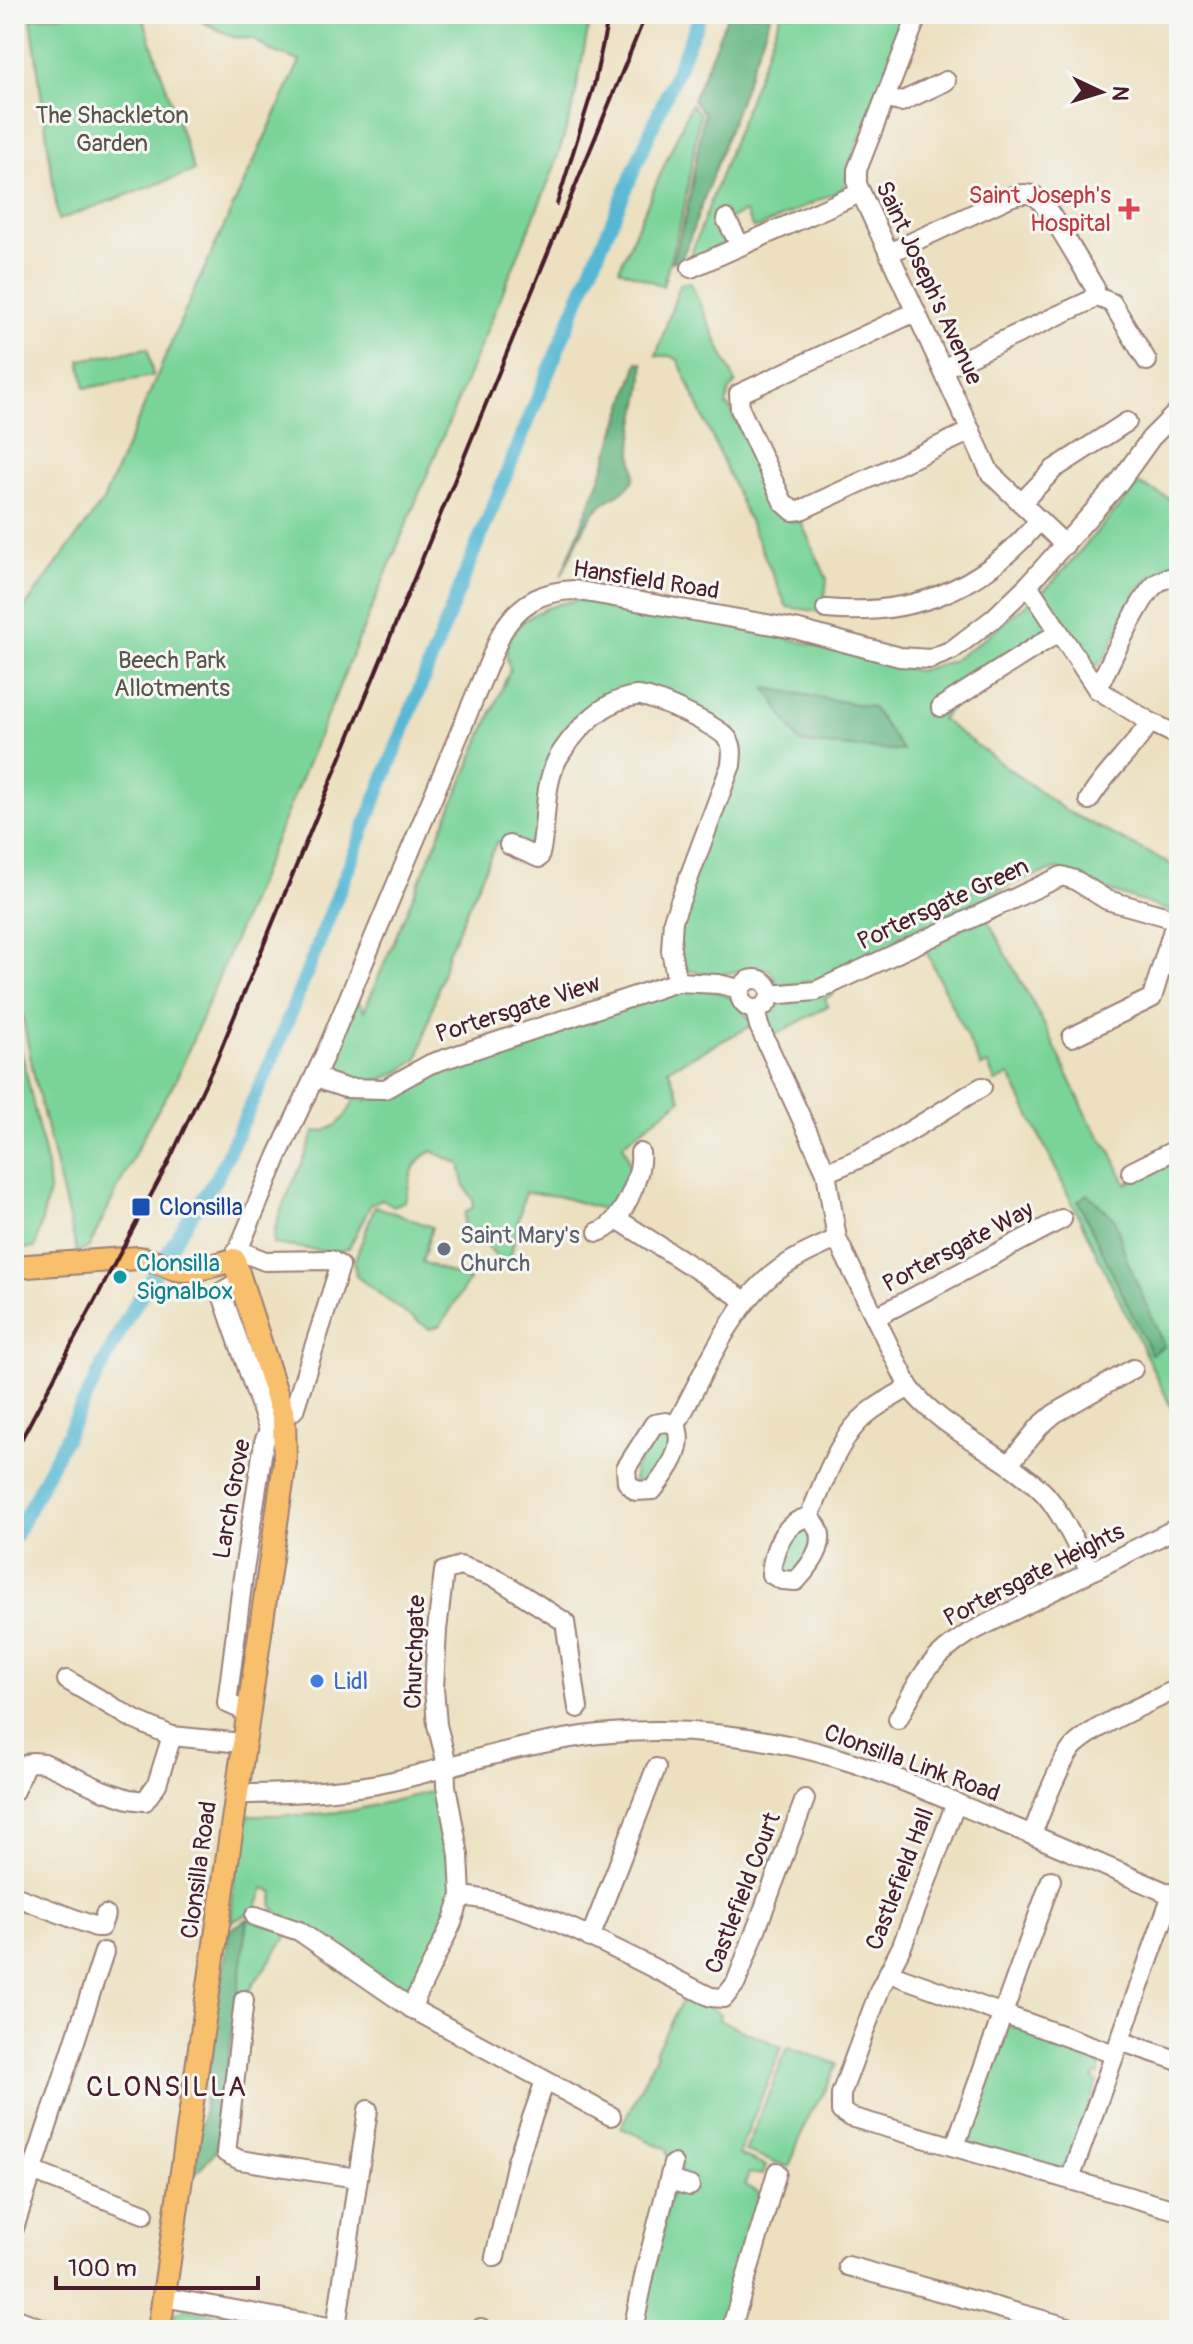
<svg xmlns="http://www.w3.org/2000/svg" width="1193" height="2344" font-family="Pangolin,sans-serif">
	<style>
		.green { fill: #7ad49a; stroke: #627a62; stroke-width: 2 }
		.forest { fill: #63b682; stroke: #566a56; stroke-width: 2 }
		.lines { fill: none; stroke-linecap: round; stroke-linejoin: round }
		.canal { stroke: #54b7d3; stroke-width: 14 }
		.minor-casing { stroke: #9b8076; stroke-width: 22 }
		.major-casing { stroke: #9b8076; stroke-width: 26 }
		.minor { stroke: #fff; stroke-width: 18 }
		.major { stroke: #f8bf6c; stroke-width: 22 }
		.rail { stroke: #4a1f2b; stroke-width: 4 }
		.health-dot { fill: #e0444e; stroke: #f6f6f2; stroke-width: 3 }
		.transit-dot { fill: #1a4fb4; stroke: #f6f6f2; stroke-width: 3 }
		.worship-dot { fill: #6b7280; stroke: #f6f6f2; stroke-width: 3 }
		.culture-dot { fill: #0f9aa8; stroke: #f6f6f2; stroke-width: 3 }
		.shop-dot { fill: #3f7fe0; stroke: #f6f6f2; stroke-width: 3 }
		.labels { text-anchor: middle; dominant-baseline: central; stroke-width: 6; stroke-linejoin: round; paint-order: stroke }
		.park-label { font-size: 24px; fill: #58554c; stroke: #f6f6f2 }
		.health-label { font-size: 24px; fill: #be3a42; stroke: #f6f6f2; text-anchor: end }
		.street-label { font-size: 24px; fill: #4a1f2b; stroke: #f6f6f2 }
		.transit-label { font-size: 24px; fill: #164399; stroke: #f6f6f2; text-anchor: start }
		.worship-label { font-size: 24px; fill: #5b616d; stroke: #f6f6f2; text-anchor: start }
		.culture-label { font-size: 24px; fill: #0d838f; stroke: #f6f6f2; text-anchor: start }
		.shop-label { font-size: 24px; fill: #366cbe; stroke: #f6f6f2; text-anchor: start }
		.quarter-label { font-size: 28px; letter-spacing: 2px; fill: #4a1f2b; stroke: #f6f6f2 }
	</style>
	<rect width="100%" height="100%" fill="#f6f6f2"/>
	<filter id="ink" filterUnits="userSpaceOnUse"><feTurbulence type="fractalNoise" baseFrequency=".0125" numOctaves="2"/><feDisplacementMap in="SourceGraphic" scale="16" xChannelSelector="R" yChannelSelector="G"/><feConvolveMatrix kernelMatrix="1 2 1 2 8 2 1 2 1" color-interpolation-filters="sRGB"/></filter>
	<filter id="wash" filterUnits="userSpaceOnUse"><feTurbulence type="fractalNoise" baseFrequency=".006" numOctaves="4" result="noise"/><feDisplacementMap in="SourceGraphic" scale="32" xChannelSelector="R" yChannelSelector="G"/><feGaussianBlur stdDeviation="1.8" result="paint"/><feColorMatrix in="noise" values="0 0 0 0 0 0 0 0 0 0 0 0 0 0 0 0 0 1.4 0 .05"/><feComposite in="paint" operator="in"/></filter>
	<g filter="url(#wash)">
		<rect width="100%" height="100%" fill="#ece0c0"/>
		<g class="green">
			<polygon points="73,14 142,14 194,171 58,220 31,18"/>
			<polygon points="187,14 591,14 573,107 553,171 176,1080 150,1123 90,1245 87,1249 77,1252 34,1076 14,972 14,622 103,501 189,302 300,61 271,51 253,39 233,37"/>
			<polygon points="781,14 908,14 849,165 845,185 841,190 760,227 753,228 745,212 723,221 729,241 687,265"/>
			<polygon points="691,104 700,114 684,209 663,286 619,269"/>
			<polygon points="690,282 736,383 729,391 726,406 729,406 779,515 792,522 800,520 827,579 823,612 787,607 678,360 671,356 656,356 680,284"/>
			<polygon points="148,348 153,376 85,388 80,360"/>
			<path d="M1139,484L1179,503V568L1154,574L1137,593L1103,660L1094,668L1086,665L1061,616L979,680L941,719L1066,811L1179,868V914L1101,888L1057,869L1019,881L978,902L1045,1026L1090,1122L1112,1153L1126,1184L1179,1157V1423L1010,1075L995,1082L988,1064L981,1067L919,936L813,981L779,986L770,970C751,965 733,974 713,975C702,975 691,971 681,968L676,941L730,731L620,695L587,710L551,763L539,832L530,850L513,848L497,841L448,953L418,1059L399,1072L381,1080H358L339,1072L335,1059L348,1029L357,998L364,1011L510,670C492,622 554,600 591,599L754,630L917,671L952,661L982,640L1051,584Z"/>
			<path d="M694,987C728,994 734,994 753,1025L668,1069L681,1099L623,1144C638,1180 630,1181 610,1211L557,1196L525,1192L508,1267L486,1245L462,1242L465,1213L473,1207V1200L464,1184L460,1164L432,1151C408,1164 412,1178 405,1201L394,1206L382,1199L371,1204L349,1248L334,1253L273,1244C275,1208 304,1169 314,1132C336,1132 348,1116 355,1097L364,1100L379,1098L432,1069H454L569,1023Z"/>
			<polygon points="831,988 834,994 825,998 828,1006 771,1037 766,1020 769,1008 781,1002"/>
			<polygon points="14,1018 47,1167 49,1192 35,1248 14,1249"/>
			<polygon points="375,1206 432,1227 422,1262 469,1280 441,1325 430,1329 402,1311 356,1276 354,1262"/>
			<polygon points="660,1432 671,1434 674,1441 663,1463 646,1485 634,1486 634,1468"/>
			<polygon points="797,1519 822,1535 789,1581 772,1561"/>
			<path d="M430,1792H439L456,1875L451,1905L416,1983L401,1989L394,1988L279,1913L272,1907L274,1892L264,1888L256,1910L231,1922C233,1887 234,1847 249,1815H306L350,1811Z"/>
			<polygon points="248,1919 287,1931 287,1936 246,1995 237,1992"/>
			<polygon points="686,1993 720,2014 719,2020 782,2047 738,2155 766,2166 763,2175 749,2173 745,2185 759,2193 761,2199 723,2330 638,2330 668,2201 681,2177 679,2161 668,2156 667,2149 621,2128 657,2054 655,2052"/>
			<polygon points="1006,2025 1014,2026 1093,2056 1100,2065 1099,2075 1095,2074 1093,2080 1097,2082 1067,2163 1062,2168 1050,2168 970,2144 965,2140"/>
			<polygon points="788,2047 837,2064 824,2093 810,2112 789,2167 745,2152"/>
			<polygon points="184,2309 316,2330 172,2330 174,2314"/>
		</g>
		<g class="forest">
			<polygon points="728,14 771,14 688,243 681,260 672,262 687,211 704,113 693,100"/>
			<path d="M638,362L643,363C645,395 631,423 632,455C633,466 638,475 630,485C623,494 605,499 596,510C582,526 571,557 561,576L601,476Z"/>
			<polygon points="766,688 872,707 903,751 800,743"/>
			<polygon points="1088,1194 1115,1220 1126,1258 1164,1346 1151,1354 1078,1201"/>
			<polygon points="248,1919 216,2151 194,2175 229,1930"/>
		</g>
		<g class="lines">
			<polyline class="canal" points="14,1538 127,1318 184,1226 217,1177 272,1060 472,557 579,298 701,14"/>
		</g>
	</g>
	<g filter="url(#ink)">
		<g class="lines">
			<defs>
				<g id="minor">
					<polyline points="918,14 857,170 857,184 990,473 1065,545"/>
					<polyline points="885,99 901,102 946,81"/>
					<polyline points="726,219 740,245"/>
					<path d="M889,253L1010,197C1018,194 1026,192 1035,196C1048,204 1085,272 1095,288V296"/>
					<polyline points="691,268 860,193"/>
					<polyline points="1095,296 1112,303 1147,361"/>
					<polyline points="915,312 739,394 740,409 783,502 793,511 801,510 971,431"/>
					<polyline points="942,369 1087,302 1095,296"/>
					<polyline points="1021,503 1054,469 1127,422"/>
					<polyline points="1028,585 1097,689 1150,722 1179,736"/>
					<path d="M826,609C913,617 982,589 1039,521"/>
					<path d="M1097,689C1109,666 1139,598 1156,584C1162,579 1171,577 1179,577"/>
					<polyline points="941,707 1059,632"/>
					<path d="M1089,800C1106,771 1133,750 1150,722"/>
					<path d="M509,845L539,858C549,823 540,782 563,750C579,727 606,699 636,696C650,694 715,725 725,736C734,744 732,754 731,765L673,920L671,950L677,982"/>
					<circle cx="755" cy="994" r="15"/>
					<polyline points="770,995 816,991 1062,876 1075,880 1107,900 1179,920"/>
					<path d="M755,1010L759,1026L826,1172L837,1239L909,1387C940,1429 1003,1453 1042,1491C1059,1507 1078,1549 1090,1571"/>
					<polyline points="1072,1037 1152,998 1176,920"/>
					<polyline points="316,1074 327,1082 345,1088 385,1089 430,1064 677,982 718,984 740,989"/>
					<path d="M826,1172C882,1153 932,1116 982,1087"/>
					<polyline points="1131,1172 1179,1148"/>
					<polyline points="617,1219 746,1301"/>
					<path d="M598,1232C621,1226 643,1175 640,1153"/>
					<polyline points="237,1250 265,1261 331,1260 340,1266 294,1410 284,1418"/>
					<path d="M234,1260L278,1155L327,1050L501,634C517,605 540,591 574,590L795,629L900,657L930,659L952,650L994,618L1028,585L1118,484L1151,438L1179,410"/>
					<polyline points="240,1281 221,1292 269,1430 264,1442 243,1577 227,1703 247,1712"/>
					<polyline points="876,1317 1062,1219"/>
					<path d="M676,1425L666,1422L654,1424L626,1468L627,1482L636,1491L653,1490C667,1472 686,1449 676,1425C702,1377 729,1310 772,1275C791,1259 814,1249 837,1239"/>
					<polyline points="1009,1464 1040,1426 1054,1414 1133,1369"/>
					<path d="M809,1517C833,1537 813,1563 796,1581L782,1580L771,1574C773,1550 783,1522 809,1517Z"/>
					<path d="M809,1517C824,1484 837,1438 867,1414C879,1404 895,1396 909,1387"/>
					<polyline points="67,1680 135,1720 172,1736 242,1743"/>
					<path d="M898,1719C921,1676 927,1660 969,1633L1179,1527"/>
					<polyline points="14,1791 25,1765 32,1762 44,1763 102,1790 129,1799 145,1801 157,1784 172,1736"/>
					<path d="M237,1794C288,1794 343,1792 393,1781C462,1764 528,1742 599,1734C678,1726 762,1735 838,1758C888,1773 936,1795 984,1815C1050,1842 1114,1870 1179,1898"/>
					<polyline points="956,1803 902,1946 880,1989 841,2094 841,2111 850,2117 1179,2211"/>
					<path d="M1032,1834C1041,1813 1060,1759 1075,1745C1099,1723 1149,1703 1179,1688"/>
					<polyline points="14,1896 96,1927 101,1927 105,1915"/>
					<path d="M461,1896C541,1903 638,1962 711,1997L724,1998L736,1983L805,1799"/>
					<polyline points="255,1916 299,1931 411,2008 611,2116"/>
					<polyline points="590,1938 656,1768"/>
					<polyline points="889,1973 1114,2054"/>
					<polyline points="244,2000 226,2153 240,2160 357,2178"/>
					<polyline points="411,2008 452,1923 461,1896 459,1855 446,1786 445,1756 437,1725 434,1688 437,1630 444,1571 460,1566 496,1578 565,1622 578,1708"/>
					<polyline points="1120,2041 1179,2061"/>
					<polyline points="955,2146 1051,1880"/>
					<polyline points="32,2171 144,2214"/>
					<polyline points="1070,2179 1172,1895"/>
					<polyline points="669,2180 690,2186"/>
					<polyline points="14,2228 104,1952"/>
					<polyline points="495,2257 517,2161 545,2081"/>
					<polyline points="848,2266 1079,2330"/>
					<polyline points="163,2297 345,2330"/>
					<polyline points="14,2318 46,2330"/>
					<polyline points="336,2327 368,2110"/>
					<polyline points="481,2330 481,2328"/>
					<polyline points="633,2330 645,2272 673,2164"/>
					<polyline points="731,2330 777,2172"/>
				</g>
				<path id="major" d="M14,1267L138,1258C153,1259 162,1265 176,1269C193,1273 217,1264 234,1260L284,1418L285,1462L280,1496L159,2330"/>
			</defs>
			<use href="#minor" class="minor-casing"/>
			<use href="#major" class="major-casing"/>
			<use href="#minor" class="minor"/>
			<use href="#major" class="major"/>
			<g class="rail">
				<polyline points="557,204 594,85 609,14"/>
				<polyline points="14,1453 168,1163 216,1061 646,14"/>
			</g>
		</g>
	</g>
	<path class="health-dot" d="M1125 197h8v8h8v8h-8v8h-8v-8h-8v-8h8z"/>
	<rect class="transit-dot" x="131" y="1197" width="20" height="20" rx="4"/>
	<circle class="worship-dot" cx="444" cy="1249" r="8"/>
	<circle class="culture-dot" cx="120" cy="1277" r="8"/>
	<circle class="shop-dot" cx="317" cy="1681" r="8"/>
	<g class="labels">
		<g class="park-label">
			<text x="112" y="115">The Shackleton<tspan x="112" dy="28">Garden</tspan></text>
			<text x="172" y="660">Beech Park<tspan x="172" dy="28">Allotments</tspan></text>
		</g>
		<g class="health-label">
			<text x="1111" y="195">Saint Joseph's<tspan x="1111" dy="28">Hospital</tspan></text>
		</g>
		<g class="street-label">
			<text transform="translate(929 283) rotate(65)">Saint Joseph's Avenue</text>
			<text transform="translate(646 580) rotate(9)">Hansfield Road</text>
			<text transform="translate(943 904) rotate(-25)">Portersgate Green</text>
			<text transform="translate(518 1009) rotate(-18)">Portersgate View</text>
			<text transform="translate(958 1247) rotate(-28)">Portersgate Way</text>
			<text transform="translate(232 1499) rotate(-80)">Larch Grove</text>
			<text transform="translate(1034 1575) rotate(-27)">Portersgate Heights</text>
			<text transform="translate(415 1652) rotate(-88)">Churchgate</text>
			<text transform="translate(912 1763) rotate(20)">Clonsilla Link Road</text>
			<text transform="translate(199 1870) rotate(-82)">Clonsilla Road</text>
			<text transform="translate(900 1879) rotate(-69)">Castlefield Hall</text>
			<text transform="translate(743 1893) rotate(-69)">Castlefield Court</text>
		</g>
		<g class="transit-label">
			<text x="159" y="1207">Clonsilla</text>
		</g>
		<g class="worship-label">
			<text x="460" y="1235">Saint Mary's<tspan x="460" dy="28">Church</tspan></text>
		</g>
		<g class="culture-label">
			<text x="136" y="1263">Clonsilla<tspan x="136" dy="28">Signalbox</tspan></text>
		</g>
		<g class="shop-label">
			<text x="333" y="1681">Lidl</text>
		</g>
		<g class="quarter-label">
			<text x="167" y="2087">CLONSILLA</text>
		</g>
	</g>
	<rect width="1193" height="2344" fill="none" stroke="#f6f6f2" stroke-width="48"/>
	<g transform="translate(1101 92) rotate(94)" stroke="#f6f6f2" stroke-width="6" paint-order="stroke">
	<path d="M0-6L14 30L0 20L-14 30Z" fill="#4a1f2b"/>
	<text y="-12" font-size="22" font-weight="bold" text-anchor="middle" fill="#4a1f2b">N</text>
	</g>
	<path d="M56 2276v12h202v-12" fill="none" stroke="#4a1f2b" stroke-width="4"/>
	<text x="68" y="2276" font-size="24" fill="#4a1f2b" stroke="#f6f6f2" stroke-width="6" paint-order="stroke">100 m</text>
</svg>
